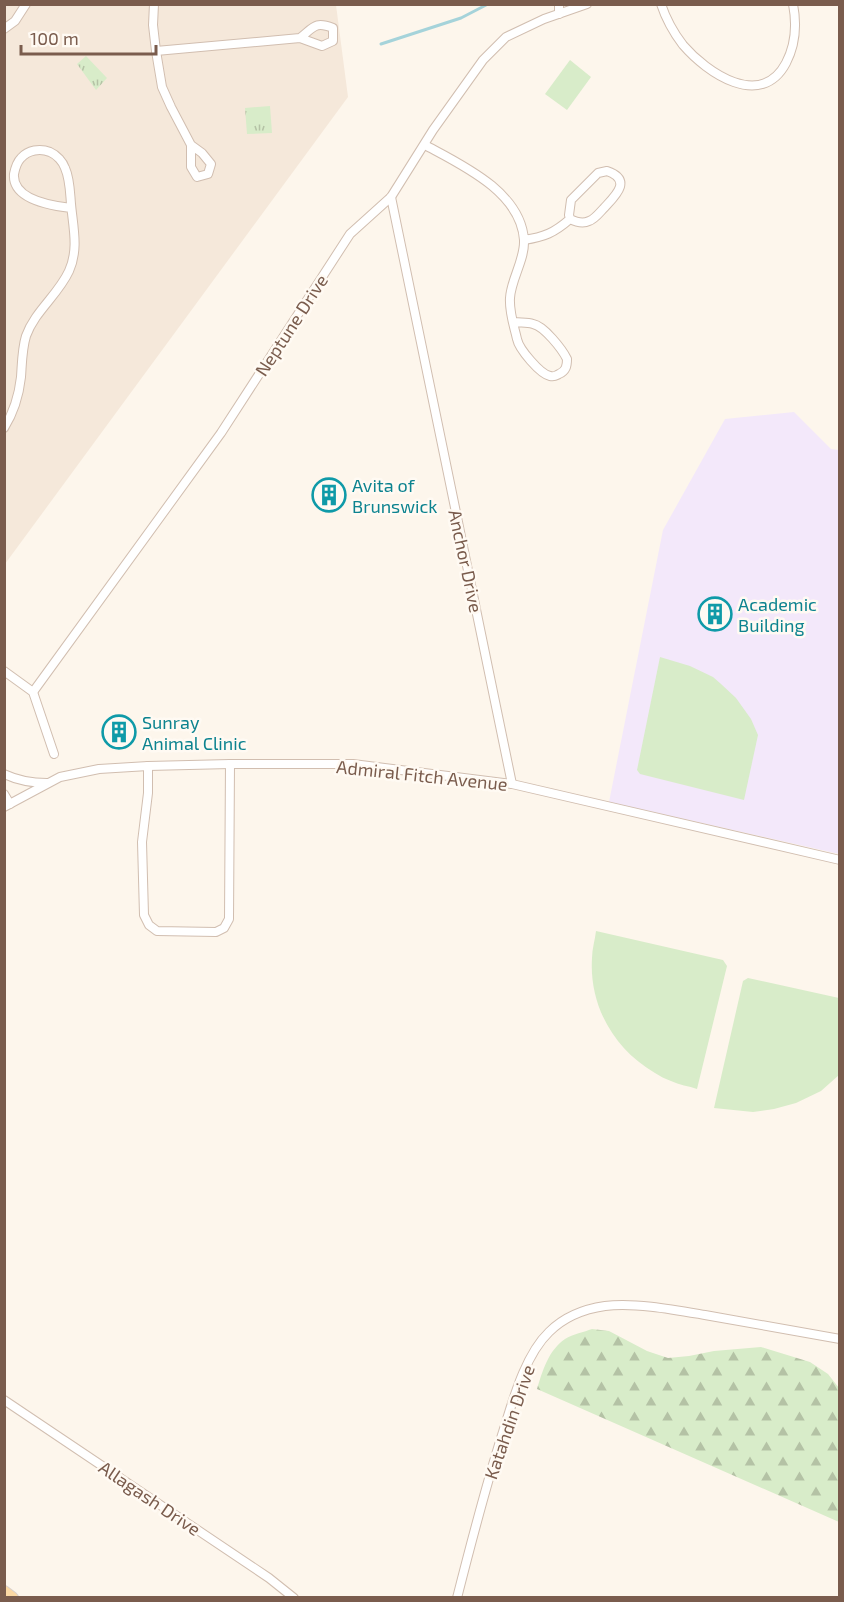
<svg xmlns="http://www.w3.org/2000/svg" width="844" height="1602" font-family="'Exo 2',sans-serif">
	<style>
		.residential { fill: #f5e8da }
		.education { fill: #f3e8fa }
		.forest { fill: url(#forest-firs) }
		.park { fill: url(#park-tufts) }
		.garden { fill: #d8ecc9 }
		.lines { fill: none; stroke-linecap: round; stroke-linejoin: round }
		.stream { stroke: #a5d3da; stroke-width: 3 }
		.minor-casing { stroke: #d1beb0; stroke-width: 10 }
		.primary-casing { stroke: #dad1cd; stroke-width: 14 }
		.minor { stroke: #fff; stroke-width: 8 }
		.primary { stroke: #fbd9a5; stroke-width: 12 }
		.labels { text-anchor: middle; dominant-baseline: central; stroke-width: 5; stroke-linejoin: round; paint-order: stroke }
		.street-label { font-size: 18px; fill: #7a5c4d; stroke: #fffaf3 }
		.culture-label { font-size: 18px; fill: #0d838f; stroke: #fffaf3; text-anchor: start }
	</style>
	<defs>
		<pattern id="forest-firs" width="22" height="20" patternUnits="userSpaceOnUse" patternTransform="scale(1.5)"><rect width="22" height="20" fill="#d8ecc9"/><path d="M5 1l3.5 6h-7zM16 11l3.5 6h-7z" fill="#b4c2a5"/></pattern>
		<pattern id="park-tufts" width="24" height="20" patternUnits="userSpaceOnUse" patternTransform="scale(1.5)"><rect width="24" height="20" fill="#d8ecc9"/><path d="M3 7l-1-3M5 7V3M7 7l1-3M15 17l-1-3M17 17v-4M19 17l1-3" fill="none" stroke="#b4c2a5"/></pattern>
	</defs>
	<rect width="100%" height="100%" fill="#fdf6ec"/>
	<polygon class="residential" points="5,5 336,5 348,97 5,564"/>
	<polygon class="education" points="794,412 831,449 839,450 839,854 609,802 663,530 725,419"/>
	<path class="forest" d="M592,1329L609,1331L647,1351L668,1358L689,1356L714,1351L761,1347L810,1362L828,1374L839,1388V1522L537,1389C543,1370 548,1351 565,1339C573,1334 584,1332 592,1329Z"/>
	<g class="park">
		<polygon points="86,56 107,78 96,90 77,64"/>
		<polygon points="270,106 272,133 247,134 245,108"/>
	</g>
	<g class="garden">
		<polygon points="570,60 591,77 567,110 545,94"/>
		<polygon points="660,657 690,666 713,677 721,684 736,698 751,719 758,735 744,800 640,774 637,770"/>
		<path d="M596,931L723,960L727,966L697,1089C689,1086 679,1085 671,1081C665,1079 660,1076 655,1073C614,1049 589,1006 592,958C592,949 595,940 596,931Z"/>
		<polygon points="748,978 839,998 839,1075 821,1091 796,1103 774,1109 753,1112 714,1108 743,981"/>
	</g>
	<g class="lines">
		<polyline class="stream" points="381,44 461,18 488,4"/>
		<defs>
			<g id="minor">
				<polyline points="154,4 153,25 156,51 162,87 171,107 191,145 202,153 211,164 208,174 197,177 191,167 191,145"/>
				<polyline points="559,4 559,14"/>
				<path d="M661,4C666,19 673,32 683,45C707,73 761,110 786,63C796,44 797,25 793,4"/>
				<polyline points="4,29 15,21 26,4"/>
				<path d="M156,51L300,38L322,46L333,41V28C315,21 314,27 300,38"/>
				<path d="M425,145C462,165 521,192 524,240C544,237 554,233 570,219L569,215L571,200L598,173L607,171C633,180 615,196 604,208C600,212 595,219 589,221C583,224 576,222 570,219"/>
				<polyline points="391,197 512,784"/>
				<path d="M514,322C520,323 527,322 533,324C544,326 562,349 567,359C567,366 566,371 559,374C555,376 555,377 550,376C540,374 519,349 517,339C514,326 509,312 510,298C511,279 525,260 524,240"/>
				<path d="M4,428C14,412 19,395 21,377C22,363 22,349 26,336C35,311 58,295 69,271C79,249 73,227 71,204C70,193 70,179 65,168C63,162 57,155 50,152C40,148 28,150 21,158C17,162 15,169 14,174C12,200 53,206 71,208"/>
				<polyline points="4,671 33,692 54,754"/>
				<polyline points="33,692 221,433 350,234 391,197 433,130 483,60 506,37 544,19 587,4"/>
				<polyline points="148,766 148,793 142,842 144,915 149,925 157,931 216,932 224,928 229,919 230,764"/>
				<path d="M4,774C19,781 31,783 47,783"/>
				<polyline points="4,794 10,804"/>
				<polyline points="4,807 60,777 99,769 148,766 230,764 353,764 512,784 840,860"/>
				<polyline points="4,1400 269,1578 294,1598"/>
				<path d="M457,1598C471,1543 485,1489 502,1435C512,1404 524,1356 549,1332C564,1317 584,1309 605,1306C634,1302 676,1310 705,1315C750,1323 795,1331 840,1339"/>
			</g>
			<polyline id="primary" points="4,1592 12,1598"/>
		</defs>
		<use href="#minor" class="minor-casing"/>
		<use href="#primary" class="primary-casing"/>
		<use href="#minor" class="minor"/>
		<use href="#primary" class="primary"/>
	</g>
	<defs>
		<symbol id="building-ring" viewBox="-11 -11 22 22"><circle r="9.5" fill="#fffaf3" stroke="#0f9aa8" stroke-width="1.5"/><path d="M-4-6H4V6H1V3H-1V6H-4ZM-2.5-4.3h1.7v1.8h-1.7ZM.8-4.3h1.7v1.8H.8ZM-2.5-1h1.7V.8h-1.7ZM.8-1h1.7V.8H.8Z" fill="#0f9aa8"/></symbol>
	</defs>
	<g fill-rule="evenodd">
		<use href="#building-ring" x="310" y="476" width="38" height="38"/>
		<use href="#building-ring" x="696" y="595" width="38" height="38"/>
		<use href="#building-ring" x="100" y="713" width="38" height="38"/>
	</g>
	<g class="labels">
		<g class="street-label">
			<text transform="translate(291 325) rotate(-57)">Neptune Drive</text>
			<text transform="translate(466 561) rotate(78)">Anchor Drive</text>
			<text transform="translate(422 775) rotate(6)">Admiral Fitch Avenue</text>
			<text transform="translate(509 1422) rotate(-71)">Katahdin Drive</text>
			<text transform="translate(150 1498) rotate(34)">Allagash Drive</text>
		</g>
		<g class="culture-label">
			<text x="352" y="485">Avita of<tspan x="352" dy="21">Brunswick</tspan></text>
			<text x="738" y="604">Academic<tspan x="738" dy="21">Building</tspan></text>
			<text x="142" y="722">Sunray<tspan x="142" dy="21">Animal Clinic</tspan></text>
		</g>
	</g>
	<rect width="844" height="1602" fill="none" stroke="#7a5c4d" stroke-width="12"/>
	<path d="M21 45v9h135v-9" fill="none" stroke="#7a5c4d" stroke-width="3"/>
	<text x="30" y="45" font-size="18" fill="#7a5c4d" stroke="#fffaf3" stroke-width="4.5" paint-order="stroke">100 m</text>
</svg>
